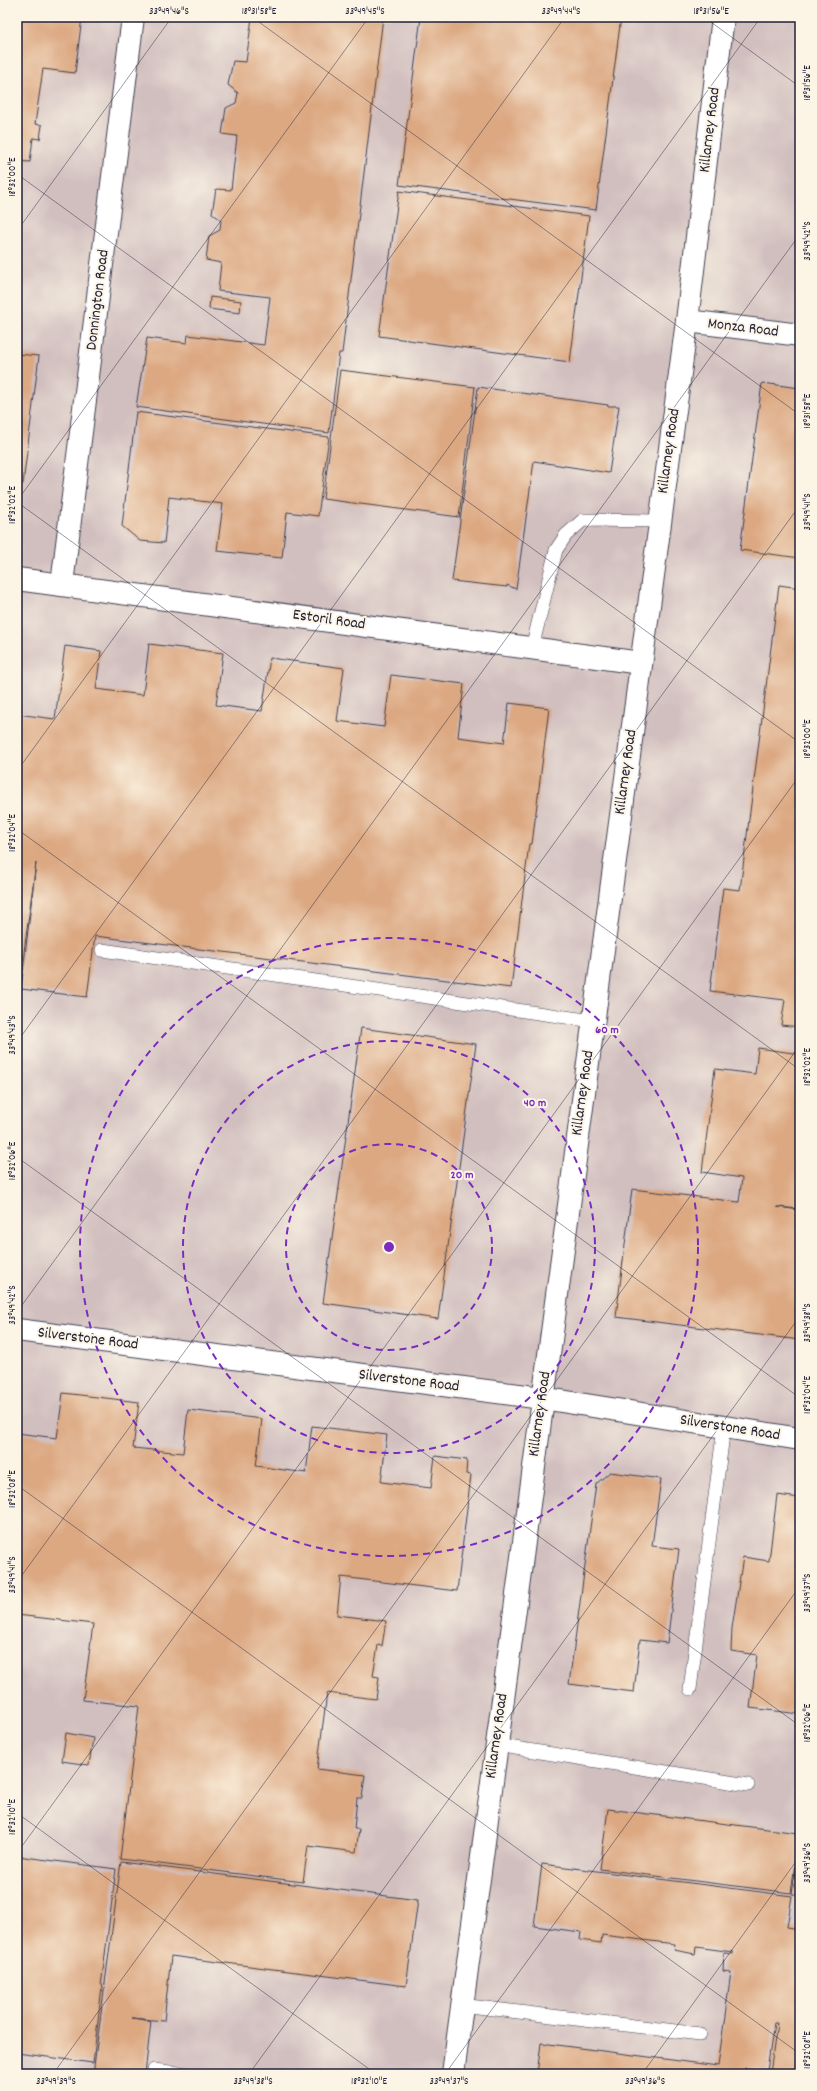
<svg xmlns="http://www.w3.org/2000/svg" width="817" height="2091" font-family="Dekko,sans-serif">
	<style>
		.industrial { fill: #d1bfbf }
		.building { fill: #dca882 }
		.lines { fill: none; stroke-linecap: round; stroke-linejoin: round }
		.lane-casing { stroke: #403f4f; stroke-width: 14 }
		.street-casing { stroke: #403f4f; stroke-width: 24 }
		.lane { stroke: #fff; stroke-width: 13 }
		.street { stroke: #fff; stroke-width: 22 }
		.ticks { fill: none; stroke: #22223b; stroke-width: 1; stroke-opacity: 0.45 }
		.ring { fill: none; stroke: #7b2cbf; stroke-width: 2; stroke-dasharray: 7 5 }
		.labels { text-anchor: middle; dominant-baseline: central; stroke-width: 4; stroke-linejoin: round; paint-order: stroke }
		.street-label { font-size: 16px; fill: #22223b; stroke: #fcf5e5 }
		.centre { fill: #7b2cbf; stroke: #fcf5e5; stroke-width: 2 }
		.ring-label { font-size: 12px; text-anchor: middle; font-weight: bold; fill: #7b2cbf; stroke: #fcf5e5; stroke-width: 4; stroke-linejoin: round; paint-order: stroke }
		.neatline { fill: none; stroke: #22223b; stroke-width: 1.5 }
		.ticks-label { font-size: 10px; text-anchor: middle; fill: #22223b }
	</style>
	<rect width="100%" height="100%" fill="#fcf5e5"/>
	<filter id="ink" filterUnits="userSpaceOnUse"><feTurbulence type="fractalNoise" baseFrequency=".025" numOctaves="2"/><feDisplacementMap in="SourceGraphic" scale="8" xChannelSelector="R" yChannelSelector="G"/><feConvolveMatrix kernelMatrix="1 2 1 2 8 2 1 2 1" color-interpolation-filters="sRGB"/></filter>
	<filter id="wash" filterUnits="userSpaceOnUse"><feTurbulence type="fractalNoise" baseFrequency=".012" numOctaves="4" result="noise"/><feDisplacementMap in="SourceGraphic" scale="16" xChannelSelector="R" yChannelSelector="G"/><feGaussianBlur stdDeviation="0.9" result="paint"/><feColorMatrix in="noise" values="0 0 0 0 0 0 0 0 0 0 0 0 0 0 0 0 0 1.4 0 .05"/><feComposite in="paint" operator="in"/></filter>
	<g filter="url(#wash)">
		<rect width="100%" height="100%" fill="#eae3c1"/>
		<rect class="industrial" x="17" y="17" width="783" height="2057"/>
		<g id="blocks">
			<g class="building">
				<polygon points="17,17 82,17 75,73 43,69 35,124 42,125 40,139 33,138 30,162 17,161"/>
				<polygon points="252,17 383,17 342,353 339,353 329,433 136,407 147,338 187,343 188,335 264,345 270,297 218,291 221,263 206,260 209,236 220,230 221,220 212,213 216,189 231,190 237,136 222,134 226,108 236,103 238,93 228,85 233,61 246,62"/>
				<polygon points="421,17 621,17 596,210 399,185"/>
				<polygon points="399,191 589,216 570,362 379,336"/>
				<polygon points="210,297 241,301 240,313 209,309"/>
				<polygon points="17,354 39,356 23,484 17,483"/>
				<polygon points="340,370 475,387 459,517 323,499"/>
				<polygon points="762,383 800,388 800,558 740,550"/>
				<polygon points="478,387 608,405 607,406 619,406 609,473 534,461 516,589 507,585 507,587 452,581"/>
				<polygon points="136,412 329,437 318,516 287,512 282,558 217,551 223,504 169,497 164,543 140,541 122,526"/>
				<polygon points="779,585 800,588 800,1027 781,1025 785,1000 710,991 723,888 740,890"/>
				<polygon points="149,644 223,653 216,705 262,711 270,658 344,668 337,721 384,727 391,675 464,684 458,737 504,743 509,703 549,708 532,844 529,844 511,988 95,936 87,997 21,989 36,863 17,1003 17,714 55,719 65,646 101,651 96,689 143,695"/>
				<polygon points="361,1028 476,1044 438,1319 323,1303"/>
				<polygon points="758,1048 800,1054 800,1209 777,1207 800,1210 800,1340 616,1317 632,1189 739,1202 742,1178 702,1172 715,1069 755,1074"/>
				<polygon points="63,1393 139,1402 133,1448 183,1453 188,1410 262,1419 256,1466 306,1473 312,1426 387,1435 381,1482 431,1488 435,1456 467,1460 466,1474 471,1475 457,1591 341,1577 337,1615 386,1621 382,1646 378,1645 373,1676 379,1677 376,1699 327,1693 317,1769 365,1775 362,1798 357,1798 354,1829 359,1829 356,1852 308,1846 303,1882 120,1859 139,1706 83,1700 93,1624 17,1615 17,1433 57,1438"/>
				<polygon points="610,1472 661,1479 652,1546 679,1549 667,1643 640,1640 634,1692 569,1684 596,1484"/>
				<polygon points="777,1495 800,1498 800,1714 750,1708 757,1655 731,1651 732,1628 743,1557 769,1561"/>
				<polygon points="66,1733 93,1738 89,1765 62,1761"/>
				<polygon points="608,1809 799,1833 791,1893 600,1869"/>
				<polygon points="799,1840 800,1840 800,1895 792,1894"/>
				<polygon points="17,1856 116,1869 101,1986 102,1986 93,2063 17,2053"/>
				<polygon points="121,1862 418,1900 406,1986 171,1956 164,2021 132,2018 151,2021 145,2074 93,2074"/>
				<polygon points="542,1864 792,1896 787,1927 800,1929 800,2074 770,2074 777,2023 774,2023 767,2071 745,2068 744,2072 754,2074 537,2074 541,2043 718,2066 731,1972 723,1971 724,1953 733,1954 733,1952 696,1947 695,1954 674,1950 675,1944 602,1935 601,1943 580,1940 581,1932 534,1926"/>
			</g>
		</g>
	</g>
	<g filter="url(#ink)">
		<use href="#blocks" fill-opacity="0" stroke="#403f4f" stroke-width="1"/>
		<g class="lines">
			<defs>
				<g id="lane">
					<polyline points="532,648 556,550 566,535 583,520 660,521"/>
					<polyline points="102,950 593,1021"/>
					<polyline points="690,1689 724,1427"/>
					<polyline points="496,1745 748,1785"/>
					<polyline points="461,2005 700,2034"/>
					<polyline points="154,2070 186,2074"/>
				</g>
				<g id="street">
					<polyline points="687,321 800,335"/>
					<polyline points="17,579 641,663"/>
					<polyline points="62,584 133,17"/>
					<polyline points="17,1330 542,1398 800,1439"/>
					<polyline points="453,2074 687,321 723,17"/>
				</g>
			</defs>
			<use href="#lane" class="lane-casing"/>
			<use href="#street" class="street-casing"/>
			<use href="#lane" class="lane"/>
			<use href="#street" class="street"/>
		</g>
	</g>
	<path class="ticks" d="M252,17L800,415M704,17L800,87M17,174L800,743M17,231L172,17M17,501L369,17M17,502L800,1070M17,771L565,17M17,829L800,1398M17,1042L761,17M17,1157L800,1726M17,1312L800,234M17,1485L800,2054M17,1582L800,505M17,1813L376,2074M17,1853L800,775M53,2074L800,1045M249,2074L800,1316M445,2074L800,1586M642,2074L800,1856"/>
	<g class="ring">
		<circle cx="389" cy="1247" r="103"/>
		<circle cx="389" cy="1247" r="206"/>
		<circle cx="389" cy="1247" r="309"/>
	</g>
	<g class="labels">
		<g class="street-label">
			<text transform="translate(710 130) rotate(-83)">Killarney Road</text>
			<text transform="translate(98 300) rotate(-83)">Donnington Road</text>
			<text transform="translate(743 328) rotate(7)">Monza Road</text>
			<text transform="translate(669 451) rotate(-82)">Killarney Road</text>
			<text transform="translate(329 620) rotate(8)">Estoril Road</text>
			<text transform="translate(626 772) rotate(-82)">Killarney Road</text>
			<text transform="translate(583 1093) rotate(-82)">Killarney Road</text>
			<text transform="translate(88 1339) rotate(7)">Silverstone Road</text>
			<text transform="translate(409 1381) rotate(7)">Silverstone Road</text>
			<text transform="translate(540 1414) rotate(-82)">Killarney Road</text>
			<text transform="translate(730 1428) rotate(9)">Silverstone Road</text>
			<text transform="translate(497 1736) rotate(-82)">Killarney Road</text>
		</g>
	</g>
	<circle cx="389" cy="1247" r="6" class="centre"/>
	<g class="ring-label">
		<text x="607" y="1033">60 m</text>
		<text x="535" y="1106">40 m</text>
		<text x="462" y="1178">20 m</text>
	</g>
	<rect width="817" height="2091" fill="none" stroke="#fcf5e5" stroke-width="44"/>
	<rect x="22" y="22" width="773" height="2047" class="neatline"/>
	<g class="ticks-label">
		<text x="169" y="14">33°49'46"S</text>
		<text x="259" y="14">18°31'58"E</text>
		<text x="365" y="14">33°49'45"S</text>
		<text x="561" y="14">33°49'44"S</text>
		<text x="711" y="14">18°31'56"E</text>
		<text transform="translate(806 83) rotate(-90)" y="4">18°31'56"E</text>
		<text transform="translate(11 177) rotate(-90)" y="4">18°32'00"E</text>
		<text transform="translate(806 241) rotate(-90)" y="4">33°49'42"S</text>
		<text transform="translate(806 411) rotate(-90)" y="4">18°31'58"E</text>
		<text transform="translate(11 505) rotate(-90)" y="4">18°32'02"E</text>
		<text transform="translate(806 512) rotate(-90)" y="4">33°49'41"S</text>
		<text transform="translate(806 739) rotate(-90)" y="4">18°32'00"E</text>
		<text transform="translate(11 833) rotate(-90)" y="4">18°32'04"E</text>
		<text transform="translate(11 1035) rotate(-90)" y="4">33°49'43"S</text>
		<text transform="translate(806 1067) rotate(-90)" y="4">18°32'02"E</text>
		<text transform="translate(11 1161) rotate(-90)" y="4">18°32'06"E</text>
		<text transform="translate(11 1305) rotate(-90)" y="4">33°49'42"S</text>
		<text transform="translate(806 1323) rotate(-90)" y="4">33°49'38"S</text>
		<text transform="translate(806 1395) rotate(-90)" y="4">18°32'04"E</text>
		<text transform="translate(11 1489) rotate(-90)" y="4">18°32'08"E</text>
		<text transform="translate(11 1575) rotate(-90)" y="4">33°49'41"S</text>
		<text transform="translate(806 1593) rotate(-90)" y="4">33°49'37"S</text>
		<text transform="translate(806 1723) rotate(-90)" y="4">18°32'06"E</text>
		<text transform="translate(11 1817) rotate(-90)" y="4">18°32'10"E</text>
		<text transform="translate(806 1863) rotate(-90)" y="4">33°49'36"S</text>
		<text transform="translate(806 2050) rotate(-90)" y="4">18°32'08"E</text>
		<text x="56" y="2084">33°49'39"S</text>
		<text x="253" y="2084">33°49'38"S</text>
		<text x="369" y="2084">18°32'10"E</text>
		<text x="449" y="2084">33°49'37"S</text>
		<text x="645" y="2084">33°49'36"S</text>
	</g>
</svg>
